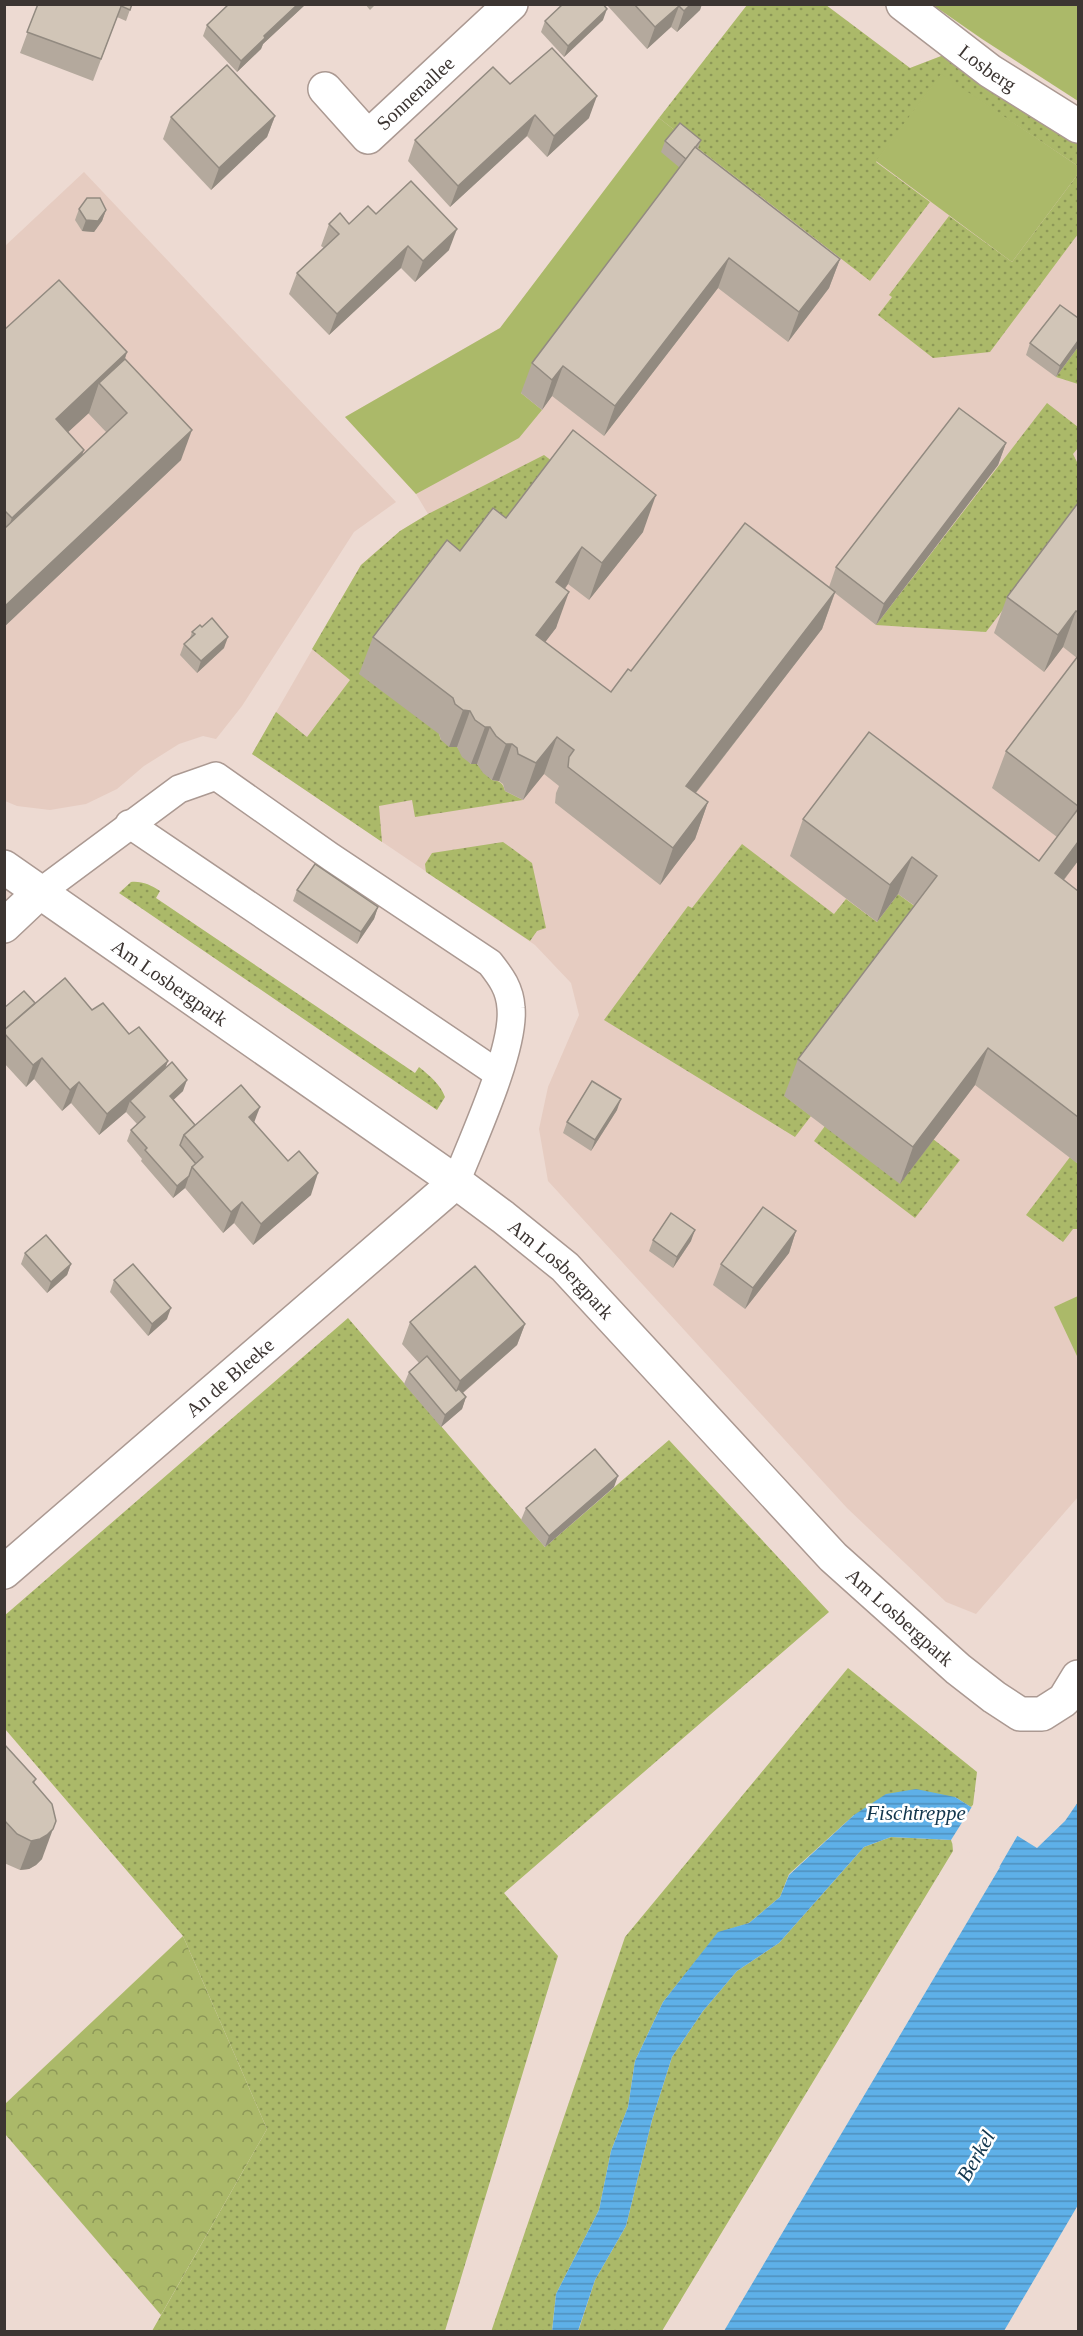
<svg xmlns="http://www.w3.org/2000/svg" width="1083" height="2336" font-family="Georgia,serif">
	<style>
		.built { fill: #e6ccc1 }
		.grass { fill: url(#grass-dots) }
		.forest { fill: url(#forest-crowns) }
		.park { fill: #abb969 }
		.water { fill: url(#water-rules) }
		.pier { fill: #eddad2 }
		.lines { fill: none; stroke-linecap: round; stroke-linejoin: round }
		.service-casing { stroke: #ab9992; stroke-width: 30 }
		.minor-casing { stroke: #ab9992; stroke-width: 36 }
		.service { stroke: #fff; stroke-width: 27 }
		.minor { stroke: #fff; stroke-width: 33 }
		.wall { fill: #b4a99d; fill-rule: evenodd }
		.shaded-wall { fill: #928a80 }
		.building { fill: #d1c5b7; stroke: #928a80; stroke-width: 1.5 }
		.labels { text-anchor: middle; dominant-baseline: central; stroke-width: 5; stroke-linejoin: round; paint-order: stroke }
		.street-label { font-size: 20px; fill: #3c3532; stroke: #fff }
		.water-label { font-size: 21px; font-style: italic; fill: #12364d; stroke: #fff }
	</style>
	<defs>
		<pattern id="grass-dots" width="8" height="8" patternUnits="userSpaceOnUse" patternTransform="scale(1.5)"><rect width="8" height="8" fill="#abb969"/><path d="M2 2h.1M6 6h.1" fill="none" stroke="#8c9757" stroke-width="1.8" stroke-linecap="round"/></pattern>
		<pattern id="forest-crowns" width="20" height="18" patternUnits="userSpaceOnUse" patternTransform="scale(1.5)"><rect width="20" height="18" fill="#abb969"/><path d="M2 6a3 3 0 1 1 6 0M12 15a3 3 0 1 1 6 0" fill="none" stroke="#8c9757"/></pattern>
		<pattern id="water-rules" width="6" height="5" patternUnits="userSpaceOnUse" patternTransform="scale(1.5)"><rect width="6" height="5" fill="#5eb0e8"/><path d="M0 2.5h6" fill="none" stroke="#4f90bd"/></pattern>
	</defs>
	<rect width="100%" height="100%" fill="#eddad2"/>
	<g class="built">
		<polygon points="747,5 826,5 910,68 949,53 1078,144 1078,1497 976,1614 946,1602 847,1508 548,1181 539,1129 548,1087 579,1015 571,983 535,945 252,754 361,565 400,531 428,514 416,494 345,417 500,328"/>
		<polygon points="84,172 396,502 354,532 242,706 216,739 203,736 179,744 144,766 117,789 86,804 50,810 17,806 5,801 5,246"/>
	</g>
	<g class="grass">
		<polygon points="747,5 826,5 910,68 949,53 1078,144 1078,166 941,75 876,162 930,202 870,281 659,118"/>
		<polygon points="1078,174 1078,234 990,352 933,358 878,315 892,297 889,295 949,216 1012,262"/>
		<polygon points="1078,347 1078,384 1056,377"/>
		<polygon points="1047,403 1078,427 1078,448 1073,454 1078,464 1078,529 1070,522 986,632 876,625"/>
		<path d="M544,455L560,467L439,734L441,740L457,747L471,764H477L492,780C500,781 503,783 505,791L523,800L415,817L412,800L379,806L382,842L252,754L276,712L307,737L350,680L312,649L361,565L400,531L428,514Z"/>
		<polygon points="503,842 532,863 546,928 537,931 530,941 426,872 425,864 432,853"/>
		<polygon points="742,844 834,914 846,899 877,922 898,894 924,913 785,1096 811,1116 795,1137 604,1020 688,906 692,908"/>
		<path d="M131,882C142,881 151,885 160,891L156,898L415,1073L419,1067C430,1076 440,1084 445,1097L437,1110L119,893Z"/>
		<polygon points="825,1126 933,1139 960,1160 915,1218 814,1141"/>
		<polygon points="1070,1157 1078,1164 1078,1229 1073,1229 1063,1242 1026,1215"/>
		<polygon points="348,1318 545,1547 669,1440 829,1612 504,1893 558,1956 445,2331 152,2331 267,2129 183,1936 5,1729 4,1616"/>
		<polygon points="848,1668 977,1772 973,1805 971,1807 955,1797 854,1815 789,1874 780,1897 749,1923 718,1933 663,2002 635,2061 628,2107 611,2151 599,2210 556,2294 552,2331 491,2332 625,1937"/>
		<polygon points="891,1837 952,1840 953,1851 662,2331 578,2332 595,2280 626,2226 652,2120 672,2057 703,2011 737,1971 779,1943 864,1847"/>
	</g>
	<polygon class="forest" points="183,1936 267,2129 161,2315 5,2134 5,2104"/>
	<g class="park">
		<polygon points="933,5 1078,5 1078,101 982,39"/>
		<polygon points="941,74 1078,166 1078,174 1012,262 876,161"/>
		<polygon points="659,118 752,190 733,214 521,393 542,410 519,438 416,494 345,417 500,328"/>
		<polygon points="1078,1296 1078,1355 1077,1356 1054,1307"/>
	</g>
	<polygon class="water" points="916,1789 955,1797 1037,1848 1065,1821 1078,1802 1078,2205 1004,2331 724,2331 1000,1867 952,1840 891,1837 864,1847 779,1943 737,1971 703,2011 672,2057 652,2120 626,2226 595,2280 578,2331 552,2332 556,2294 599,2210 611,2151 628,2107 635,2061 663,2002 718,1932 749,1923 780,1897 789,1875 854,1815 886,1794"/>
	<polygon class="pier" points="973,1805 1019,1833 994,1876 991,1874 996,1868 952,1843 951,1840"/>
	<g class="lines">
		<defs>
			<g id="service">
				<polyline points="129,824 497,1073"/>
				<path d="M39,893L179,789L216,776L331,857L490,963C501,977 510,989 511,1008C515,1049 472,1141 456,1182"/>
			</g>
			<g id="minor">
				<path id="s1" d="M903,4L990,71L1078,126"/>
				<path id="s2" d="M325,89L368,137L511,4"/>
				<path id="s3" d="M4,867L456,1182L503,1217L565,1267L833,1557L958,1669L994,1697L1020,1714H1042L1064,1700L1078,1677"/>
				<polyline points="4,926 39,893"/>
				<path id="s4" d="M4,1572L456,1182"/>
			</g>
		</defs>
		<use href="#service" class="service-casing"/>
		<use href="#minor" class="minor-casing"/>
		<use href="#service" class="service"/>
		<use href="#minor" class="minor"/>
	</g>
	<g class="wall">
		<polygon points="38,4 132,4 126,21 117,17 93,81 20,53"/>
		<polygon points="229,4 306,4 263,44 261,49 237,72 203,36 207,25"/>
		<polygon points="365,4 376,4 370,10"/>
		<polygon points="606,4 702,4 700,10 677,32 671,27 647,49"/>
		<polygon points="603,20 564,57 541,32 545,21"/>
		<polygon points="510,84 589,118 547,157 527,136 450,207 408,161 415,140"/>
		<polygon points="275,116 267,137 211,190 163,139 171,117"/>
		<polygon points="701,140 698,149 840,259 829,288 788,342 718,288 604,436 552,396 542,410 521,393 532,363 680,168 661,152 665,141"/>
		<polygon points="79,209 106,210 102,221 94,232 82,231 75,220"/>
		<polygon points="376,214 449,250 415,282 401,268 329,335 289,294 297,273 324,248 321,246 329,224 349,224"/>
		<polygon points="1078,318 1078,347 1056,377 1026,355 1030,343"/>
		<path d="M4,330L127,352L125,359L181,460L4,627ZM88,413L107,433L82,456L68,432Z"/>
		<polygon points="1006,443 998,465 876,625 835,593 822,629 696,793 708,802 695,839 660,885 555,803 556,793 559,786 544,774 523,800 505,791 503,784 499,781 492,780 483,773 477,764 471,764 462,757 457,747 449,747 441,740 439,734 359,674 373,637 460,551 506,518 643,532 589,600 568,584 565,589 556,628 545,642 611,692 631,671 829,587 836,567"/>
		<polygon points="1078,503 1078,861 1064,880 1078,891 1078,1164 975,1085 900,1184 784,1096 798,1059 915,906 898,894 877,922 790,856 803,819 1039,861 1057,837 992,788 1006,751 1077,658 1063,647 1044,672 994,633 1007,597"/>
		<polygon points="192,632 224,648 197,673 180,655 184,644 190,638"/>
		<polygon points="297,890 378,907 374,919 357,944 293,901"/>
		<polygon points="35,1003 92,1010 168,1061 165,1068 183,1091 173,1100 195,1125 254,1122 311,1195 253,1245 234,1223 223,1233 185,1188 173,1198 141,1161 142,1159 127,1141 131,1130 137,1124 126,1112 99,1135 71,1103 62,1111 34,1079 26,1087 4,1063 4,1008"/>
		<polygon points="617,1110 591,1151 563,1133 567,1122"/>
		<polygon points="796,1231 789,1253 745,1309 713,1285 721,1264"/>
		<polygon points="653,1240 691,1241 673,1268 649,1251"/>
		<polygon points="25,1253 71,1264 67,1275 47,1293 21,1264"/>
		<polygon points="114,1280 167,1319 148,1336 110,1292"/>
		<polygon points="410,1322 525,1324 517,1345 463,1393 466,1397 462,1409 441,1427 404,1384 409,1372 419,1363 402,1344"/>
		<polygon points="614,1487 545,1547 521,1520 526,1508"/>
		<polygon points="4,1744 36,1779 34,1784 42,1859 36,1865 29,1869 20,1870 4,1863"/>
	</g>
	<g class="shaded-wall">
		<polygon points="298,4 306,4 263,44 261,49 237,72 241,61 264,36"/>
		<polygon points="691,4 702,4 700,10 677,32 684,11"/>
		<polygon points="679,6 671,27 647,49 655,27"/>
		<polygon points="607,9 603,20 564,57 568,46"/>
		<polygon points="597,96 589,118 547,157 554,136"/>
		<polygon points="535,115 527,136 450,207 458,186"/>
		<polygon points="275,116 267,137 211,190 219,168"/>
		<polygon points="106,210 102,221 94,232 82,231 86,220"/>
		<polygon points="457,229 449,250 415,282 423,261"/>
		<polygon points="408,246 401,268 329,335 337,314"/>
		<polygon points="729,258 718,288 604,436 615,406"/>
		<polygon points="840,259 829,288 788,342 799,312"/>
		<polygon points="1078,341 1078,347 1056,377 1060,366"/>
		<polygon points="127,352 114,389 99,383 89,413 43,455 56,419"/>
		<polygon points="563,366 552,396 542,410 552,380"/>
		<polygon points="192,430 181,460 4,627 4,607"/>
		<polygon points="1006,443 998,465 876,625 884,604"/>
		<polygon points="84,450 71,486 4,539 12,518"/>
		<polygon points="656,495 643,532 589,600 602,563"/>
		<polygon points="582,547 568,584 542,618 556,582"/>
		<polygon points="569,592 556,628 523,671 536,635"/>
		<polygon points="835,592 822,629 673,822 686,786"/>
		<polygon points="1076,611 1063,647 1044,672 1058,635"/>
		<polygon points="228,637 224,648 197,673 201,661"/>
		<polygon points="463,710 470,711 457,747 449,747"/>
		<polygon points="485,727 490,727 477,764 471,764"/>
		<polygon points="557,737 544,774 523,800 536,763"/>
		<polygon points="506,744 512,744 499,781 492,780"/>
		<polygon points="708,802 695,839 660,885 673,848"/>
		<polygon points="1078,842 1078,861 1041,909 1055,873"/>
		<polygon points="912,857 898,894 877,922 890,885"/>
		<polygon points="378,907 374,919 357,944 361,932"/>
		<polygon points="988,1048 975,1085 900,1184 913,1147"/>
		<polygon points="42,1058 34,1079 26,1087 33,1065"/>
		<polygon points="168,1061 160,1082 130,1101 126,1112 99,1135 107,1114"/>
		<polygon points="187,1080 183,1091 166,1107 170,1096"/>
		<polygon points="79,1082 71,1103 62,1111 70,1090"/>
		<polygon points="621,1099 617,1110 591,1151 595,1140"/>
		<polygon points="260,1107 252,1128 249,1117"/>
		<polygon points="318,1173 311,1195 253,1245 261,1224"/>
		<polygon points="189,1176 185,1188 173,1198 177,1186"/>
		<polygon points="242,1202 234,1223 223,1233 231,1212"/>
		<polygon points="695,1230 691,1241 673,1268 677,1257"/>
		<polygon points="796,1231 789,1253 745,1309 753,1288"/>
		<polygon points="71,1264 67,1275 47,1293 51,1282"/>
		<polygon points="171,1308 167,1319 148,1336 152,1324"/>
		<polygon points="525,1324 517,1345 452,1402 460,1381"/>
		<polygon points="466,1397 462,1409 441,1427 445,1415"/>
		<polygon points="618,1476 614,1487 545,1547 549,1536"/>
		<polygon points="53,1829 42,1859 36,1865 29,1869 20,1870 31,1841"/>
	</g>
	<g class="building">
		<polygon points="38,4 122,4 101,59 27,32"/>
		<polygon points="122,4 132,4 130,10 121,6"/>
		<polygon points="229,4 298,4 264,36 265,38 241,61 207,25"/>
		<polygon points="563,4 603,4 607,9 568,46 545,21"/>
		<polygon points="634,4 691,4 684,11 679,6 655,27"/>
		<polygon points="552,48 597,96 554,136 535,115 458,186 415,140 493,67 510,84"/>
		<polygon points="227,65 275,116 219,168 171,117"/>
		<polygon points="680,123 701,140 686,159 665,141"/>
		<polygon points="695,147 840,259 799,312 729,258 615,406 563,366 552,380 532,363"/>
		<polygon points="411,181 457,229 423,261 408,246 337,314 297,273 339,234 329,224 340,213 349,224 368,206 376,214"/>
		<polygon points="87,198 100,198 106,210 98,221 86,220 79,209"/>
		<polygon points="59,280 127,352 56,419 84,450 12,518 4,510 4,330"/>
		<polygon points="1060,305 1078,318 1078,341 1060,366 1030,343"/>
		<polygon points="125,359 192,430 4,607 4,529 127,413 99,383"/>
		<polygon points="959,408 1006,443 884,604 836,567"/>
		<polygon points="573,430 656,495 602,563 582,547 556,582 569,592 536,635 611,692 628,669 631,671 745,523 835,592 686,786 708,802 673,848 568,767 569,757 574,750 557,737 536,763 518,754 517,748 512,744 506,744 496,736 490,727 485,727 475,720 470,711 463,710 455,704 453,698 373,637 447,540 460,551 493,508 506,518"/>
		<polygon points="1078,503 1078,612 1076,611 1058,635 1007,597"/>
		<polygon points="212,618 228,637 201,661 184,644 195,634 192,632 200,625 202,627"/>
		<polygon points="1078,656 1078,806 1006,751"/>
		<polygon points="869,732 1039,861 1078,809 1078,842 1055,873 1078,891 1078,1117 988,1048 913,1147 798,1059 937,876 912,857 890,885 803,819"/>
		<polygon points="315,864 378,907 361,932 297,890"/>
		<polygon points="65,978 92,1010 103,1003 129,1034 139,1027 168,1061 107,1114 79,1082 70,1090 42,1058 33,1065 4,1033 4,1030"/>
		<polygon points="24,991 35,1003 4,1030 4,1008"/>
		<polygon points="172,1062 187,1080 170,1096 195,1125 184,1135 180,1145 196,1164 192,1167 189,1176 177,1186 145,1150 147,1148 131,1130 145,1117 130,1101"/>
		<polygon points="592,1081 621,1099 595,1140 567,1122"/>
		<polygon points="241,1085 260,1107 249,1117 288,1161 299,1151 318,1173 261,1224 242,1202 231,1212 192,1167 203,1157 184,1135"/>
		<polygon points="763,1207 796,1231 753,1288 721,1264"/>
		<polygon points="671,1213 695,1230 677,1257 653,1240"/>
		<polygon points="46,1235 71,1264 51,1282 25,1253"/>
		<polygon points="133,1264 171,1308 152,1324 114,1280"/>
		<polygon points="475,1266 525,1324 460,1381 410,1322"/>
		<polygon points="427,1356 456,1391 459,1389 466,1397 445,1415 409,1372"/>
		<polygon points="595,1449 618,1476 549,1536 526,1508"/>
		<polygon points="4,1744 36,1779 33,1782 52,1804 56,1821 53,1829 47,1835 40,1839 31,1841 17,1834 4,1820"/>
	</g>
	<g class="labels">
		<g class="street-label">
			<text stroke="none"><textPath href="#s1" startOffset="106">Losberg</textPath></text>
			<text stroke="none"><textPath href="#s2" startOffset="129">Sonnenallee</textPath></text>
			<text stroke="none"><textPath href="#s3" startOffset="202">Am Losbergpark</textPath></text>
			<text stroke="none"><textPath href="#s3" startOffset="688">Am Losbergpark</textPath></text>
			<text stroke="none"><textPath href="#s4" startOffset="298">An de Bleeke</textPath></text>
			<text stroke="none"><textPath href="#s3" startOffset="1174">Am Losbergpark</textPath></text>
		</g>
		<g class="water-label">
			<text x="916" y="1813">Fischtreppe</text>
			<text transform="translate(976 2156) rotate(-60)">Berkel</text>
		</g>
	</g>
	<rect width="1083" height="2336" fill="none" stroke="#3c3532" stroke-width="12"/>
</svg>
